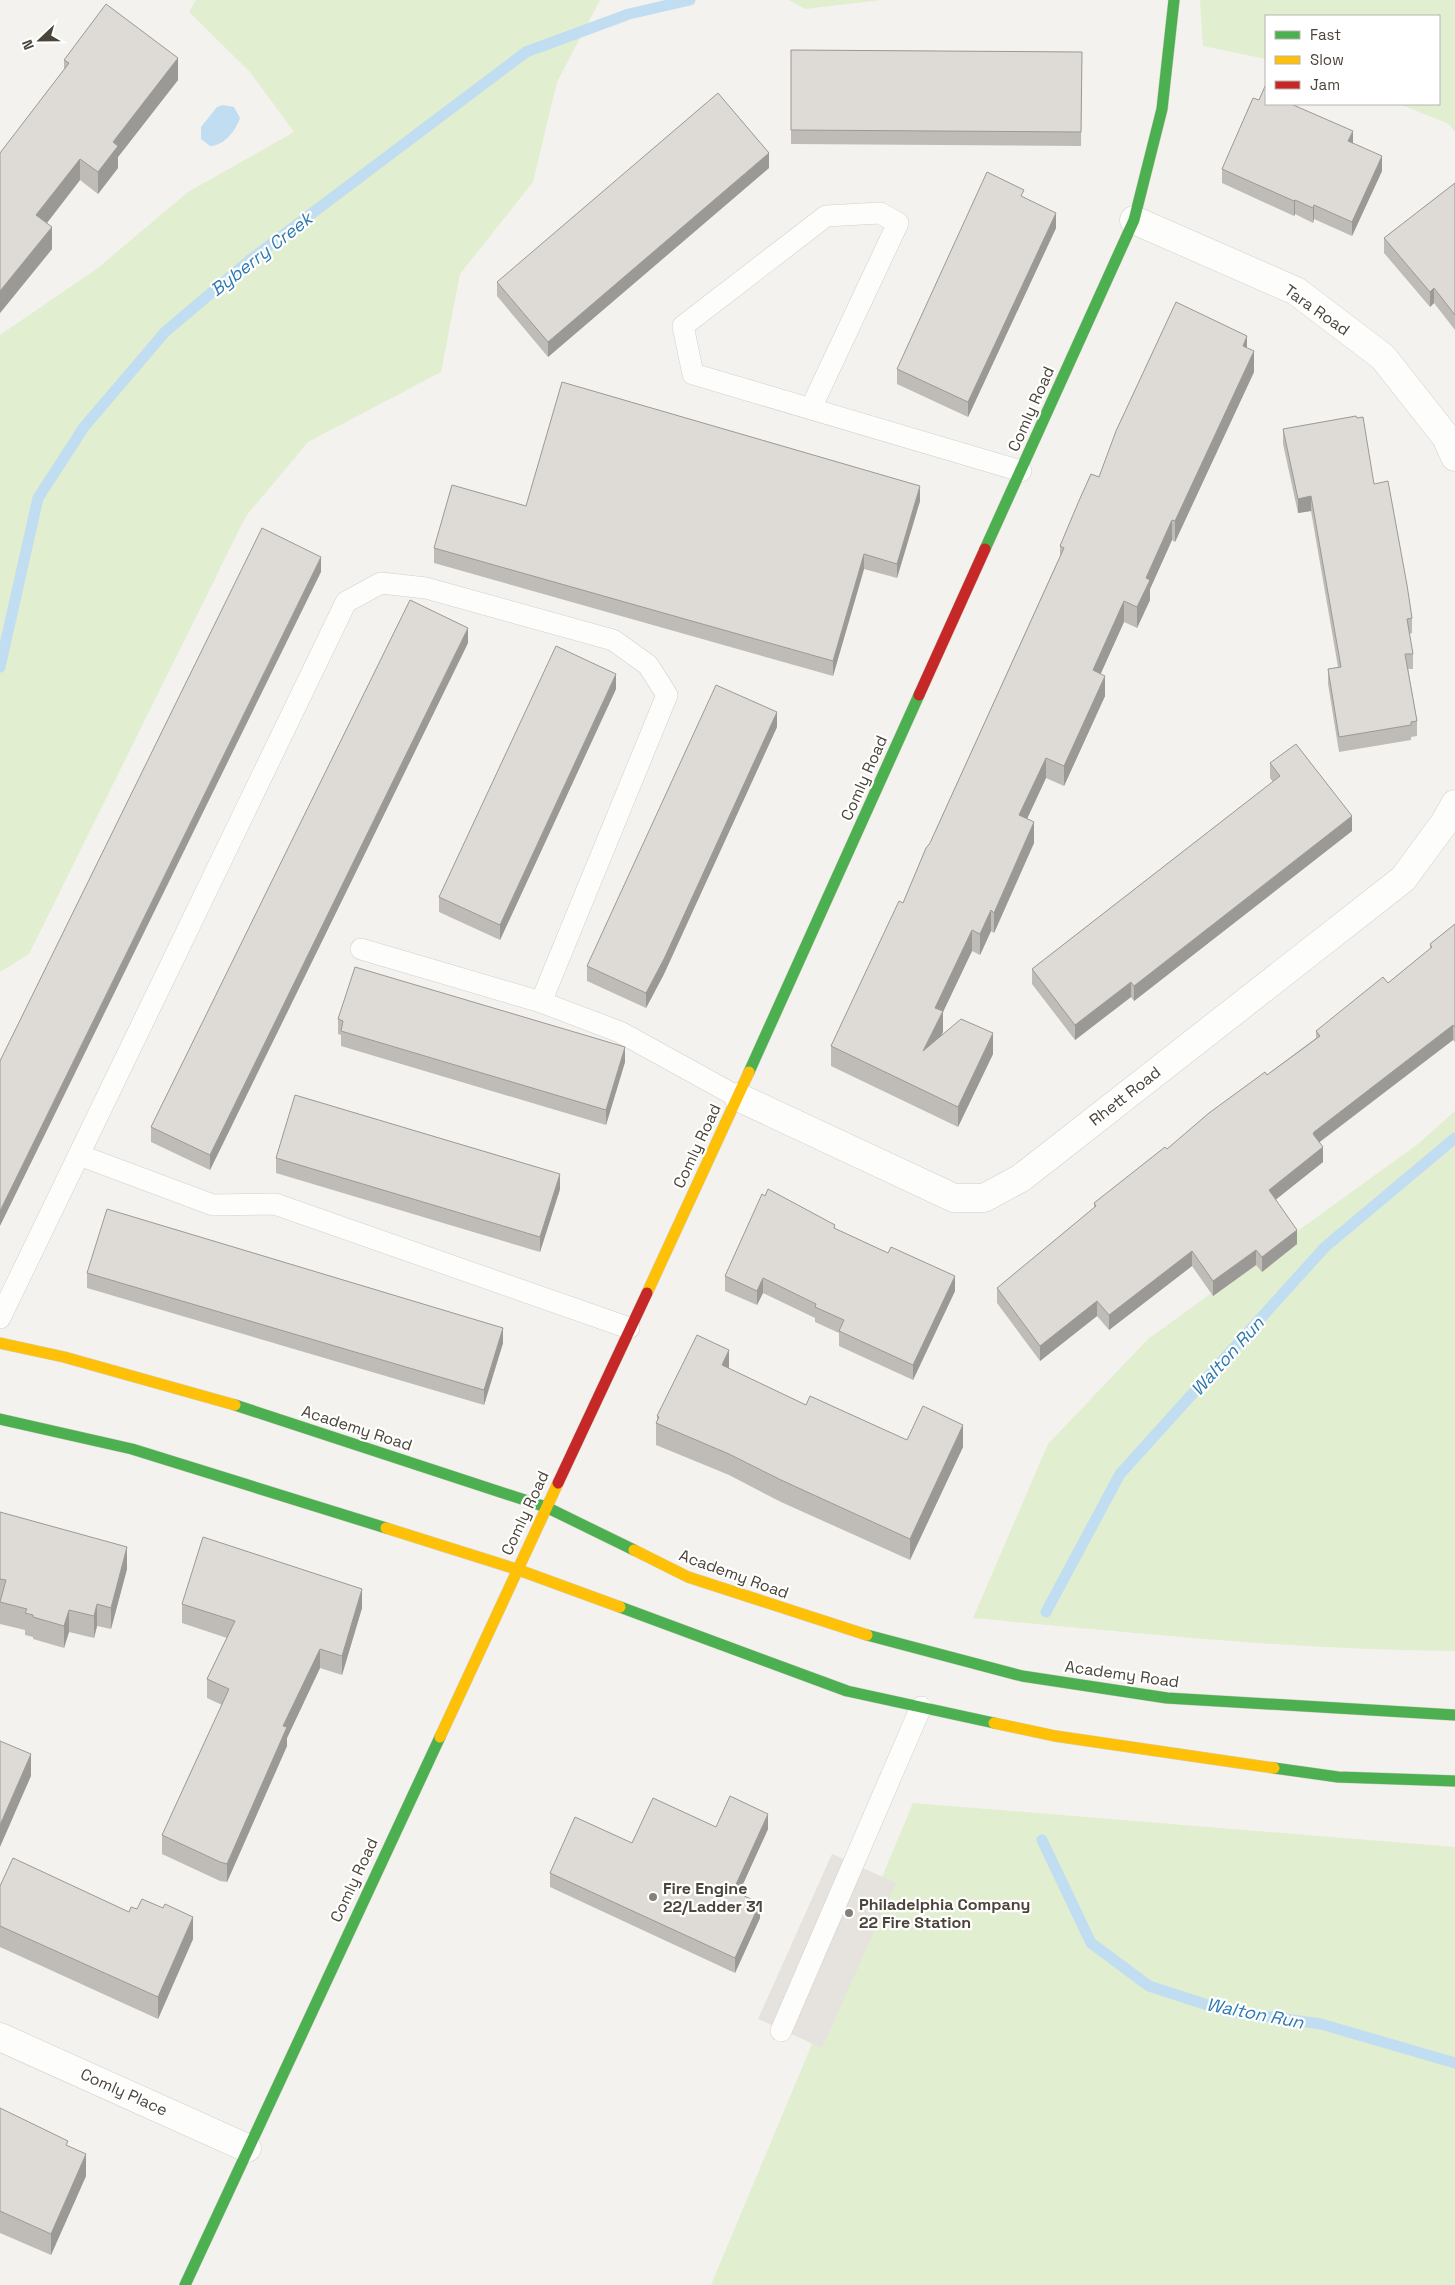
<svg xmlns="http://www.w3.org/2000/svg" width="1455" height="2285" font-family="'Space Grotesk',sans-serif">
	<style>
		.green { fill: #e1eecf }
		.parking { fill: #e6e3df }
		.water { fill: #c0ddf1 }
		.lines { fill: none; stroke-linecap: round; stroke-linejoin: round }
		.stream { stroke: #c0ddf1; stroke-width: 11 }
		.lane-casing { stroke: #d2d0cb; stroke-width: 22 }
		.street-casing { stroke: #d2d0cb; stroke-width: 29 }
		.fast-casing { stroke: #d3cfc5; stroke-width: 12 }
		.slow-casing { stroke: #d3cfc5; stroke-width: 12 }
		.jam-casing { stroke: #d3cfc5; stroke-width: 12 }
		.lane { stroke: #fdfdfc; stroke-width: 21 }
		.street { stroke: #fdfdfc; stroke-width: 28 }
		.fast { stroke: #4caf50; stroke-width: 11 }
		.slow { stroke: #ffc107; stroke-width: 11 }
		.jam { stroke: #c62828; stroke-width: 11 }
		.wall { fill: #bfbcb8 }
		.shaded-wall { fill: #9b9996 }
		.building { fill: #dedbd6; stroke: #9b9996 }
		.poi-dot { fill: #868178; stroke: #fff; stroke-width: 2 }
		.labels { text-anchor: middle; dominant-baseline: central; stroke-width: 4.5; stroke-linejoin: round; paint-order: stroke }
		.street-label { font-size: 16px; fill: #4b4439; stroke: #fff }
		.poi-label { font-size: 16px; font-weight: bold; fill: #4b4439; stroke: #fff; text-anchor: start }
		.water-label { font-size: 18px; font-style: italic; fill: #2e7ab2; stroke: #fff }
	</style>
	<rect width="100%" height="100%" fill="#f4f2ee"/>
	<g class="green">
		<polygon points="196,0 600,0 557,82 533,182 460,274 441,372 308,442 246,516 29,954 0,972 0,335 98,268 188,192 294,132 250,72 189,12"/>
		<polygon points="789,0 881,0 805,9"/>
		<polygon points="1200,0 1455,0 1455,132 1449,124 1399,104 1439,104 1439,16 1266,16 1266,59 1203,46"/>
		<path d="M1455,1111V1651C1294,1650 1133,1633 973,1618L1048,1444L1148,1339L1418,1144Z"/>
		<polygon points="913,1803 1455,1847 1455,2285 711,2285"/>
	</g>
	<polygon class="parking" points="832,1854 896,1883 822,2048 758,2019"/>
	<path class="water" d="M223,105L234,107L240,118C236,130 224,146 210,146L201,139V127L217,107Z"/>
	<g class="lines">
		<g class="stream">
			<polyline points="0,667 38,498 84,427 165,332 250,260 526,52 629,14 690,0"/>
			<polyline points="1046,1612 1120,1474 1325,1247 1455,1138"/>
			<polyline points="1042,1840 1091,1943 1149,1986 1226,2011 1321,2024 1455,2063"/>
		</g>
		<defs>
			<g id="lane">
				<polyline points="811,408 898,223 880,213 826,216 683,326 693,374 1021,471"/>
				<polyline points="361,949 541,1002"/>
				<polyline points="79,1155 213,1205 275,1204 629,1328"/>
				<polyline points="0,1318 346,602 381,583 426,588 613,640 648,665 667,695 541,1002 620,1032 738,1097"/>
				<polyline points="781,2031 921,1707"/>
			</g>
			<g id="street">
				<polyline points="1134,220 1296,291 1383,357 1446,437 1455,457"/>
				<polyline points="738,1097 954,1198 984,1198 1021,1178 1403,879 1445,822 1455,804"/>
				<polyline points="0,2037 247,2148"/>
			</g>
			<g id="fast">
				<polyline points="985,549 1134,220 1162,109 1174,0"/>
				<polyline points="749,1072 919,695"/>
				<polyline points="235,1405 546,1507 634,1550"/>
				<polyline points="0,1419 132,1449 386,1528"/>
				<polyline points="620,1607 847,1691 994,1723"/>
				<polyline points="867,1635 1022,1676 1167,1698 1455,1715"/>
				<polyline points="1274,1768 1338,1777 1455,1781"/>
				<polyline points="185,2285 440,1737"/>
			</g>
			<g id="slow">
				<polyline points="647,1293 749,1072"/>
				<polyline points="0,1343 64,1357 235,1405"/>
				<polyline points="386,1528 516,1569 620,1607"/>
				<polyline points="634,1550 688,1577 867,1635"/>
				<polyline points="994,1723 1055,1736 1274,1768"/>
				<polyline points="440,1737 558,1483"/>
			</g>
			<g id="jam">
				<polyline points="919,695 985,549"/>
				<polyline points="558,1483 647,1293"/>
			</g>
		</defs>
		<use href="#lane" class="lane-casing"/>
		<use href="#street" class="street-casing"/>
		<use href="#fast" class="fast-casing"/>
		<use href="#slow" class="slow-casing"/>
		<use href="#jam" class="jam-casing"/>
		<use href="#lane" class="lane"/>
		<use href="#street" class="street"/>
		<use href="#fast" class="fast"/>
		<use href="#slow" class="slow"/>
		<use href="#jam" class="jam"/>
	</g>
	<g class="wall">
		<polygon points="791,50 1082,52 1081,146 791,144"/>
		<polygon points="64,60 178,80 118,157 118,168 98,194 80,180 47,223 52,249 0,313 64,69"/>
		<polygon points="1266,104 1295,104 1294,105 1353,143 1382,171 1352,236 1314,219 1313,223 1295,214 1294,216 1222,183 1222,169"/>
		<polygon points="769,168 548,357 497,296 497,282"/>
		<polygon points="1455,183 1455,330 1434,303 1430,307 1384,253 1384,238"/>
		<polygon points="1024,198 1056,228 968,417 897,384 897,369"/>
		<polygon points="1247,348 1254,372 1175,542 1172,540 1150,589 1150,600 1137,628 1124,622 1100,674 1105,696 1064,786 1046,778 1027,819 1034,843 994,933 991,931 980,955 972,951 943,1012 943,1032 940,1037 993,1054 958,1127 831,1066 831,1046 903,903 1060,556 1060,546 1099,477"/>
		<polygon points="1283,429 1374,484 1412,618 1412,633 1409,634 1413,654 1413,669 1408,669 1417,721 1417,736 1411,737 1411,740 1339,752 1328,684 1328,669 1338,667 1311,511 1298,513 1283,444"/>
		<polygon points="920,501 897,578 864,569 833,676 434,563 434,548 526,506"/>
		<polygon points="468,643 210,1170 151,1142 151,1127"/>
		<polygon points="616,689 500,940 439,912 439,897"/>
		<polygon points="777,727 664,974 646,1008 587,981 587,966"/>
		<polygon points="1270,763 1352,831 1134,1001 1131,997 1075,1040 1032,984 1032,969 1273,782 1270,778"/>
		<polygon points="1455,924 1455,1042 1453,1040 1320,1142 1323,1162 1276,1199 1297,1244 1262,1272 1256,1265 1213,1296 1192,1266 1109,1330 1097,1316 1040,1361 997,1303 997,1288 1094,1208 1094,1203 1316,1038 1316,1031 1388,983 1430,949 1430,944"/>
		<polygon points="338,1019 625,1062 606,1125 341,1046 341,1035 338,1034"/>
		<polygon points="276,1158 560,1189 540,1252 276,1173"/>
		<polygon points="835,1229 955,1291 913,1380 839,1346 839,1333 815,1322 815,1318 763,1293 757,1305 725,1291 725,1276"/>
		<polygon points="87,1273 503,1343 484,1405 87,1288"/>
		<polygon points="729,1369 806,1405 907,1440 963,1447 910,1560 781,1502 729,1475 656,1445 656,1423 657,1421 657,1416"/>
		<polygon points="0,1512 127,1569 111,1629 97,1626 94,1638 69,1632 64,1648 33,1639 33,1637 25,1635 25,1630 0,1624"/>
		<polygon points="182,1604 362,1608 342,1675 320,1668 287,1738 287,1746 227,1882 220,1881 162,1854 162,1835 222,1705 207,1698 207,1679 227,1638 182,1623"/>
		<polygon points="716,1827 768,1829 739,1893 760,1918 735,1973 550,1887 550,1873 632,1843"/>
		<polygon points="0,1886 129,1912 137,1909 193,1939 158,2019 0,1947"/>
		<polygon points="0,2108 68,2146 86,2176 51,2255 0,2233"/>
	</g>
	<g class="shaded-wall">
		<polygon points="178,58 178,80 118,157 118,168 98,194 98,172 113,142"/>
		<polygon points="1353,131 1353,146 1348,141"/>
		<polygon points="769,153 769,168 548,357 548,342"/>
		<polygon points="1382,156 1382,171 1352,236 1352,222"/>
		<polygon points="80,159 80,180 36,237 36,215"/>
		<polygon points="1295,200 1295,214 1294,216 1294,201"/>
		<polygon points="1314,205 1314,219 1313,223 1313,208"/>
		<polygon points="1056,213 1056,228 968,417 968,402"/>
		<polygon points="52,227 52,249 0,313 0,291"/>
		<polygon points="1434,288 1434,303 1430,307 1430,292"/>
		<polygon points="1247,336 1247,356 1243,346"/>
		<polygon points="1254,351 1254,372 1175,542 1175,521"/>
		<polygon points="920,486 920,501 897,578 897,564"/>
		<polygon points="1311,496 1311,511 1298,513 1298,499"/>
		<polygon points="1172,520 1172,540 1150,589 1150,600 1137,628 1137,607 1146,578"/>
		<polygon points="864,554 864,569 833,676 833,661"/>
		<polygon points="321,557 321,572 0,1226 0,1211"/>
		<polygon points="1124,601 1124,622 1093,691 1093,670"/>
		<polygon points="468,628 468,643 210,1170 210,1155"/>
		<polygon points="616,674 616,689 500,940 500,925"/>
		<polygon points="1105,676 1105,696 1064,786 1064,766"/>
		<polygon points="777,712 777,727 664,974 646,1008 646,993"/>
		<polygon points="1046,758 1046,778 1019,836 1019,815"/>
		<polygon points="1352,816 1352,831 1134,1001 1134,986"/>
		<polygon points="1034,822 1034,843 994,933 994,913"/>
		<polygon points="991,910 991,931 980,955 980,934"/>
		<polygon points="972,930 972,951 943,1012 943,1032 923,1072 923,1051 935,1008"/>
		<polygon points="1131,982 1131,997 1075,1040 1075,1025"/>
		<polygon points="1453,1025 1453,1040 1314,1146 1314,1132"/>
		<polygon points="993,1033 993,1054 958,1127 958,1107"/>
		<polygon points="625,1047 625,1062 606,1125 606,1110"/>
		<polygon points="1323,1147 1323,1162 1269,1205 1269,1190"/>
		<polygon points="560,1174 560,1189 540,1252 540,1237"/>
		<polygon points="1297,1230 1297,1244 1262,1272 1262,1257"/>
		<polygon points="1256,1250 1256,1265 1213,1296 1213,1281"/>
		<polygon points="1192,1251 1192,1266 1109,1330 1109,1315"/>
		<polygon points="955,1276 955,1291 913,1380 913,1365"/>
		<polygon points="763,1278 763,1293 757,1305 757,1291"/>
		<polygon points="1097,1301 1097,1316 1040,1361 1040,1346"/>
		<polygon points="503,1328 503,1343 484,1405 484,1390"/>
		<polygon points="729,1350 729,1371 722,1365"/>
		<polygon points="963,1425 963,1447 910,1560 910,1539"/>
		<polygon points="127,1547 127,1569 111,1629 111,1608"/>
		<polygon points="362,1589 362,1608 342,1675 342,1656"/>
		<polygon points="97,1604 97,1626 94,1638 94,1616"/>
		<polygon points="69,1610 69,1632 64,1648 64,1626"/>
		<polygon points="320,1649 320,1668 287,1738 287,1746 227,1882 227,1864 283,1726"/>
		<polygon points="31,1754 31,1776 0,1847 0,1825"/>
		<polygon points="768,1814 768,1829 733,1906 733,1891"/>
		<polygon points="760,1903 760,1918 735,1973 735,1958"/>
		<polygon points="193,1917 193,1939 158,2019 158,1997"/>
		<polygon points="86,2154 86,2176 51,2255 51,2234"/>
	</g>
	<g class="building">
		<polygon points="106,4 178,58 113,142 118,146 98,172 80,159 36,215 52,227 0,291 0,153 69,63 64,60"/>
		<polygon points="791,50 1082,52 1081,132 791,130"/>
		<polygon points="1266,84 1266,104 1291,104 1353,131 1348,141 1382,156 1352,222 1314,205 1313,208 1295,200 1294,201 1222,169 1253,98 1259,100"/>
		<polygon points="718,93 769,153 548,342 497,282"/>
		<polygon points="987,172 1024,190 1021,196 1056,213 968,402 897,369"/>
		<polygon points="1455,183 1455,315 1434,288 1430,292 1384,238"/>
		<polygon points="1176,302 1247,336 1243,346 1254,351 1175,521 1172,520 1146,578 1150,580 1137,607 1124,601 1093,670 1105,676 1064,766 1046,758 1019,815 1034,822 994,913 991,910 980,934 972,930 935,1008 943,1011 923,1051 961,1019 993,1033 958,1107 831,1046 899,901 903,903 926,848 930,843 1064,548 1060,546 1078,503 1091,474 1099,477 1116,431"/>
		<polygon points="562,382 920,486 897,564 864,554 833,661 434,548 452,485 526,506"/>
		<polygon points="1356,416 1357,418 1363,417 1374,484 1388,481 1407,585 1412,618 1407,619 1413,654 1405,654 1417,721 1411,722 1411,725 1339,737 1328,669 1341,667 1311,496 1298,499 1283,429"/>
		<polygon points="262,528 321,557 0,1211 0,1061"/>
		<polygon points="410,600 468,628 210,1155 151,1127"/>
		<polygon points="556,646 616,674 500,925 439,897"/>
		<polygon points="716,685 777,712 664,959 646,993 587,966"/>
		<polygon points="1296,744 1352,816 1134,986 1131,982 1075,1025 1032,969 1280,776 1270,763"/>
		<polygon points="1455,924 1455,1027 1453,1025 1314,1132 1313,1134 1323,1147 1269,1190 1297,1230 1262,1257 1256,1250 1213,1281 1192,1251 1109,1315 1097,1301 1040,1346 997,1288 1096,1206 1094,1203 1165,1147 1167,1149 1209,1113 1265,1072 1267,1075 1320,1036 1316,1031 1383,977 1388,983 1432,947 1430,944"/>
		<polygon points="355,967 625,1047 606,1110 341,1031 343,1021 338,1019"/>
		<polygon points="295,1095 560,1174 540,1237 276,1158"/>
		<polygon points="768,1189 835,1225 834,1228 888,1253 891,1247 955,1276 913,1365 839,1331 844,1320 815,1307 816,1304 763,1278 757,1291 725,1276 762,1194 765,1196"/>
		<polygon points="107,1209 503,1328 484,1390 87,1273"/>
		<polygon points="697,1335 729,1350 722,1365 806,1405 810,1396 907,1440 923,1406 963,1425 910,1539 781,1480 729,1454 656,1423 659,1417 657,1416"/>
		<polygon points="0,1512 127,1547 111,1608 97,1604 94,1616 69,1610 64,1626 33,1617 33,1615 25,1613 27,1609 0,1602 6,1580 0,1579"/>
		<polygon points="203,1537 362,1589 342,1656 320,1649 283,1726 287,1727 227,1864 220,1862 162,1835 229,1689 207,1679 235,1621 182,1604"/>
		<polygon points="0,1741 31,1754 0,1825"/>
		<polygon points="730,1796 768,1814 733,1891 760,1903 735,1958 550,1873 575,1817 632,1843 653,1798 716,1827"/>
		<polygon points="13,1858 129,1912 131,1907 137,1909 142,1899 163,1908 165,1904 193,1917 158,1997 0,1926 0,1886"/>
		<polygon points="0,2108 68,2141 66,2145 86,2154 51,2234 0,2211"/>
	</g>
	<g class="poi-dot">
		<circle cx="653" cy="1897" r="5"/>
		<circle cx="849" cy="1913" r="5"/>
	</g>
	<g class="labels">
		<g class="street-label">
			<text transform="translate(1317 310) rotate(35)">Tara Road</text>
			<text transform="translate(1031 409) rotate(-66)">Comly Road</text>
			<text transform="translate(864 778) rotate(-66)">Comly Road</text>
			<text transform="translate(1125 1096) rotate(-38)">Rhett Road</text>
			<text transform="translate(697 1146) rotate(-65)">Comly Road</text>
			<text transform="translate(357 1428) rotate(18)">Academy Road</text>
			<text transform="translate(525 1513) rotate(-65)">Comly Road</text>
			<text transform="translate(734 1574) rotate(20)">Academy Road</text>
			<text transform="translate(1122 1674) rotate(8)">Academy Road</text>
			<text transform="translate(354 1880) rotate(-65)">Comly Road</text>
			<text transform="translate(124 2092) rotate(24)">Comly Place</text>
		</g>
		<g class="poi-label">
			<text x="663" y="1888">Fire Engine<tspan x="663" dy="18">22/Ladder 31</tspan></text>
			<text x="859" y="1904">Philadelphia Company<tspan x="859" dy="18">22 Fire Station</tspan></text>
		</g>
		<g class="water-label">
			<text transform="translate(261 254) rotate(-38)">Byberry Creek</text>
			<text transform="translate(1227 1356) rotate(-48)">Walton Run</text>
			<text transform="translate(1255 2013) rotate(11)">Walton Run</text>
		</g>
	</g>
	<rect x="1265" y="15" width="175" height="90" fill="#ffffff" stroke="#b7b4b0"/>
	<rect x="1275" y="31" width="25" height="8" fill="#4caf50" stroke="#b7b4b0"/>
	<text x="1310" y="40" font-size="15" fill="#4b4439">Fast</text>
	<rect x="1275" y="56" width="25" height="8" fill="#ffc107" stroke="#b7b4b0"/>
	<text x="1310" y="65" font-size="15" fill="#4b4439">Slow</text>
	<rect x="1275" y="81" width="25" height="8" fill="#c62828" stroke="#b7b4b0"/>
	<text x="1310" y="90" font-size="15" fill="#4b4439">Jam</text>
	<g transform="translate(40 40) rotate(248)" stroke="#ffffff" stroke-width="4" paint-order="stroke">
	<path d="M0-4L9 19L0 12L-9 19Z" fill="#4b4439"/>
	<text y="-8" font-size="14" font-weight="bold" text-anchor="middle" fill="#4b4439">N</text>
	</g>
</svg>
